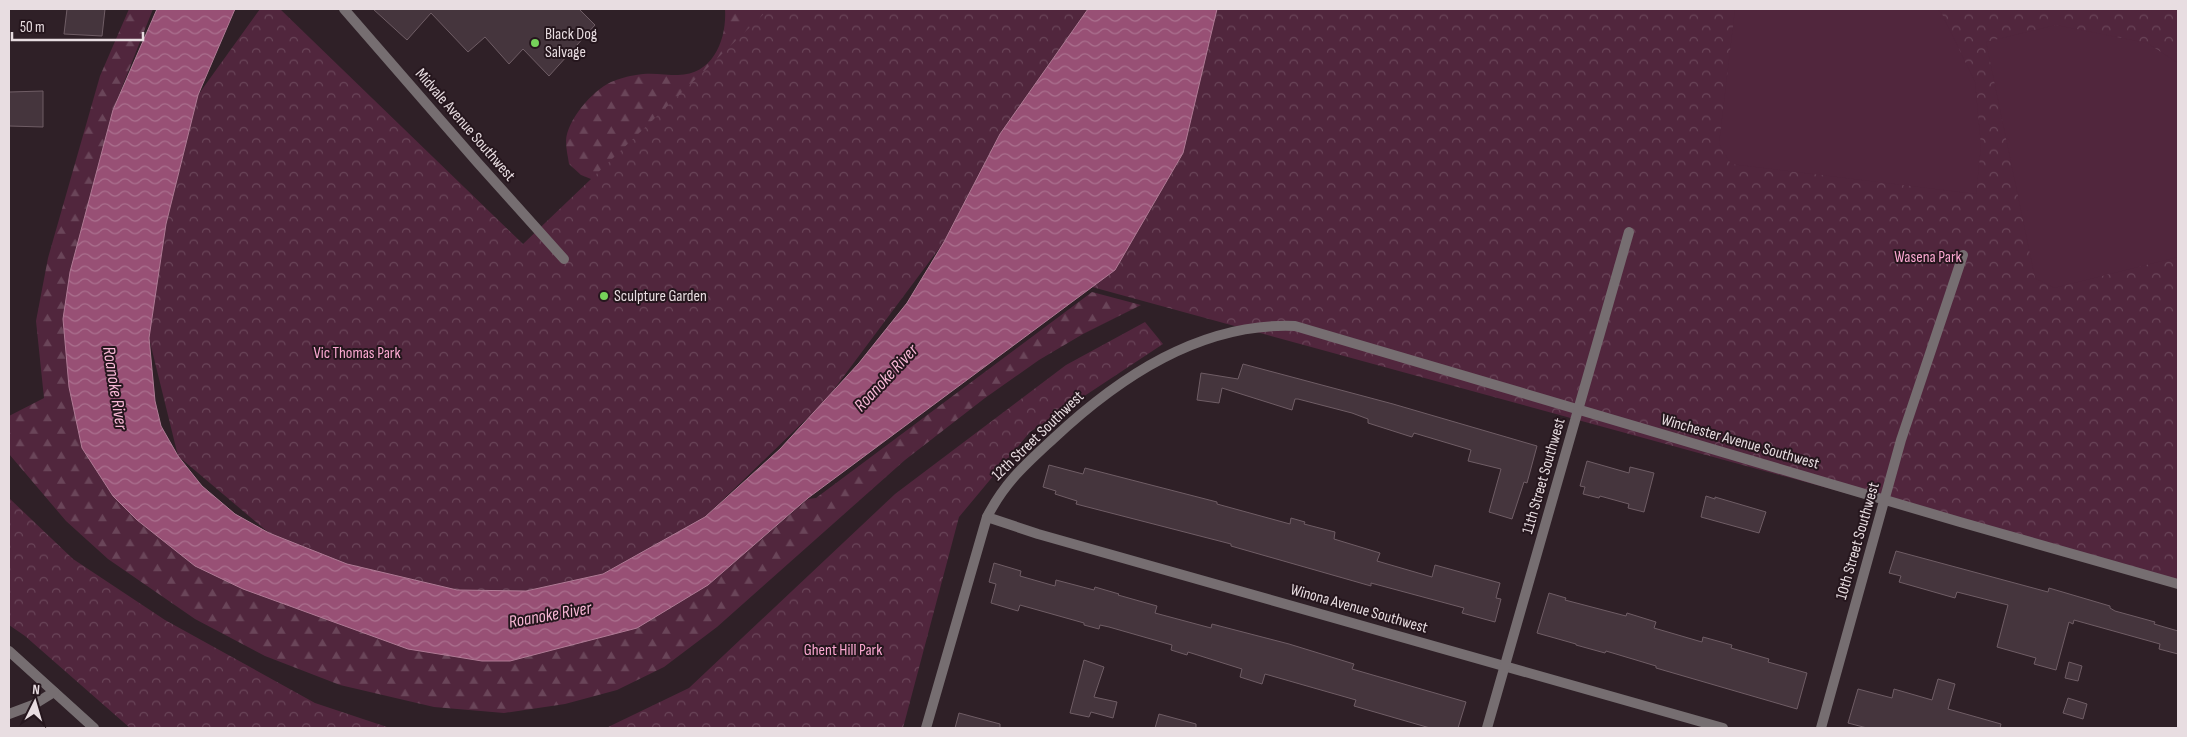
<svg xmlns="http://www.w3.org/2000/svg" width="2187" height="737" font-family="'Sofia Sans Condensed',sans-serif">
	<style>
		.forest { fill: url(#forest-firs) }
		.park { fill: url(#park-crowns) }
		.pitch { fill: #51263d }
		.water { fill: url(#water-waves); stroke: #b07a95 }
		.building { fill: #45353d; stroke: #6f5d65 }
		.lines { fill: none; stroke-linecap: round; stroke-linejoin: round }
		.minor { stroke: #766e71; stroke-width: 10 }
		.poi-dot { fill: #76d25a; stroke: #25161d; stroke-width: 2 }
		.labels { text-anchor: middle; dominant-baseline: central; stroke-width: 4; stroke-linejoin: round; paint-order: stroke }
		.poi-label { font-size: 16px; fill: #e8dde1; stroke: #25161d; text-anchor: start }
		.street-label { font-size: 16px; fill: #e8dde1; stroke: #25161d }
		.park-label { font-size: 16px; fill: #fba8d1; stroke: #25161d }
		.water-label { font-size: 18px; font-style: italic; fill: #f7b7d5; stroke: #25161d }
	</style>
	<defs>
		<pattern id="forest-firs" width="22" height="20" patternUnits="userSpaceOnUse" patternTransform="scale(1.25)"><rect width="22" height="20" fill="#51263d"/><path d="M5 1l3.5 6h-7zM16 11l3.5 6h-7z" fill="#6a4559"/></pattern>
		<pattern id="park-crowns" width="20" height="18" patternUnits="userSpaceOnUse" patternTransform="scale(1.25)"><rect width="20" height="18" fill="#51263d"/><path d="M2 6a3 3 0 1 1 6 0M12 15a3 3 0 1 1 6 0" fill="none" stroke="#6a4559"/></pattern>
		<pattern id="water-waves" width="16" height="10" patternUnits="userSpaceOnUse" patternTransform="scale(1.25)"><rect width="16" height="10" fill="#985075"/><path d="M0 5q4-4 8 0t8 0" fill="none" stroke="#ab718f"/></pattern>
	</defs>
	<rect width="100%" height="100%" fill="#2f2027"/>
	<g class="forest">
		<polygon points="129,9 153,9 113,110 113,496 137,520 195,566 408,649 708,585 808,499 816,498 1092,292 1141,305 1083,334 1039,360 985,398 905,460 717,627 664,667 617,690 565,704 504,713 434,707 340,685 265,656 195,619 108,559 66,521 9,454 9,416 44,398 36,321 48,258 100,76"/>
		<path d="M725,9H859L596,181L581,175L569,164C568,157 566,149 566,141C567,120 592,91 611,82C618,79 629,76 636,75C650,72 665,75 678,75C714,75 727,38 725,9Z"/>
	</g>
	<g class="park">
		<polygon points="260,9 280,9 523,244 769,9 1088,9 1000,134 944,242 826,400 705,517 603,574 526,591 457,590 347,564 269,533 178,456 149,338 166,224 198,95"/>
		<polygon points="1212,9 2178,9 2178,584 1092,287 1155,202"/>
		<polygon points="1145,322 1163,344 1030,432 959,517 903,728 606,728 689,688 895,494 1066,365"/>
		<polygon points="9,498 73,559 165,620 315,703 390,728 130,728 25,636 9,625"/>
	</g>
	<g class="pitch">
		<polygon points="1735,9 1938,9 1942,14 1975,82 1981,146 1976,194 1731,164 1719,144"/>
		<polygon points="2056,25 2147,43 2178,63 2178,257 2054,288 2035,278 1986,42"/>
	</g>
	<polygon class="water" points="157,9 235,9 198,95 166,224 149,338 155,401 161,426 178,456 202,486 235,514 269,533 347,564 457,590 526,591 603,574 705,517 780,449 859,363 907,303 944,242 1000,134 1088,9 1217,9 1183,153 1115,270 808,498 708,585 637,628 510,661 482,661 408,649 243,589 195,566 137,520 113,496 82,448 69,387 63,319 70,272 113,110"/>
	<g class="building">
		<polygon points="67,9 105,9 102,36 64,34"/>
		<polygon points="373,9 579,9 595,25 549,76 523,49 509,64 485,37 468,52 431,13 407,40"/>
		<polygon points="43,91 43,127 9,126 9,92"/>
		<polygon points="1243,364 1393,404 1537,446 1527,483 1524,482 1512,519 1489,512 1501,469 1468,461 1471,450 1414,433 1412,437 1368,423 1368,419 1352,413 1298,399 1295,399 1292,410 1222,388 1219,403 1197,400 1201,373 1238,379"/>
		<polygon points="1587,461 1629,473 1630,467 1654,473 1644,512 1628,508 1629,504 1600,496 1599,498 1583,494 1585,487 1580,486"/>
		<polygon points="1049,465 1083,474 1085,468 1217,502 1217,504 1290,524 1291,518 1305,522 1304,524 1335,532 1334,539 1380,553 1377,561 1432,577 1435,565 1500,583 1496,598 1501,599 1495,622 1462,613 1464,608 1371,583 1371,586 1231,546 1231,544 1076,504 1077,501 1055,494 1056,491 1043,487"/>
		<polygon points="1706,496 1715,499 1715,497 1766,512 1759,533 1701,517"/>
		<polygon points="1896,551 2048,592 2049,588 2110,606 2110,608 2115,611 2155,622 2154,624 2178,631 2178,654 2159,649 2160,644 2074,620 2073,624 2069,622 2056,670 2034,664 2036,658 1997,647 2008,605 1957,592 1955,598 1899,582 1901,576 1889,573"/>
		<polygon points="994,563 1021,571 1020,576 1055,586 1056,580 1094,590 1095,587 1119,594 1118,595 1157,606 1155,613 1211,628 1212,624 1289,644 1354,664 1352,669 1466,702 1458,728 1430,728 1354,706 1356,700 1265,674 1262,684 1240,677 1242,669 1188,652 1187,655 1171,650 1172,645 1109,627 1100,625 1099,629 1084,625 1084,623 1020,605 1018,611 991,603 996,584 989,582"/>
		<polygon points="1549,593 1566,598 1565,600 1626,616 1627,613 1656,622 1654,628 1702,642 1703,637 1732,645 1731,648 1769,659 1768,662 1807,673 1797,709 1656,668 1656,666 1606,651 1605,653 1576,645 1576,644 1537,633"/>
		<polygon points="1084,660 1104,667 1094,697 1117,702 1113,718 1091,712 1089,717 1070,713"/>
		<polygon points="2069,662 2082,666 2078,681 2065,678"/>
		<polygon points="1938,679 1955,684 1948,709 2001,724 2000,728 1867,728 1848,723 1858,689 1892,698 1894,689 1932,700"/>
		<polygon points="2068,698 2087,704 2083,719 2063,713"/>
		<polygon points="959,713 1000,724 1000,728 955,728"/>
		<polygon points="1159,714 1196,724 1196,728 1155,728"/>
	</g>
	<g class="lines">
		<g class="minor">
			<polyline points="344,9 477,162 564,259"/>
			<polyline points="987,517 1038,534 1723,728"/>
			<polyline points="9,651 94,728"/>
			<polyline points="9,714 33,705 54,692"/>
			<path d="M926,728L987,517C1005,482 1025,465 1053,439C1119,377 1201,322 1295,326L1960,522L2178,584"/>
			<polyline points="1487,728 1629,232"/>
			<polyline points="1821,728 1901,440 1963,255"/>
		</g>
	</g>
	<g class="poi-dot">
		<circle cx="535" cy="43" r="5"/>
		<circle cx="604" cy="296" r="5"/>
	</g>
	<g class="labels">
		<g class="poi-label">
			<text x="545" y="34">Black Dog<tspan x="545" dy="18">Salvage</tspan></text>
			<text x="614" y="296">Sculpture Garden</text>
		</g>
		<g class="street-label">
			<text transform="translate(465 125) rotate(49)">Midvale Avenue Southwest</text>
			<text transform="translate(1038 436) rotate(-44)">12th Street Southwest</text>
			<text transform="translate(1740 442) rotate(16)">Winchester Avenue Southwest</text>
			<text transform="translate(1544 476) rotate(-74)">11th Street Southwest</text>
			<text transform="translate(1858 541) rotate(-74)">10th Street Southwest</text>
			<text transform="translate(1359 609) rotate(16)">Winona Avenue Southwest</text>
		</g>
		<g class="park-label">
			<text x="1928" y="257">Wasena Park</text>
			<text x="357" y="353">Vic Thomas Park</text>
			<text x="843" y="650">Ghent Hill Park</text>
		</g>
		<g class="water-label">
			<text transform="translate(886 378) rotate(-47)">Roanoke River</text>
			<text transform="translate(115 388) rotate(81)">Roanoke River</text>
			<text transform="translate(550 615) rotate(-10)">Roanoke River</text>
		</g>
	</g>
	<rect width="2187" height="737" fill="none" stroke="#e8dde1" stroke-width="20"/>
	<g transform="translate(35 702) rotate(5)" stroke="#25161d" stroke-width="4" paint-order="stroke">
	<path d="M0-4L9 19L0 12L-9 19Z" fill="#e8dde1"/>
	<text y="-8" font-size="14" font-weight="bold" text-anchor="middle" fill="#e8dde1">N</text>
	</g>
	<path d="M12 32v8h131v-8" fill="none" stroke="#e8dde1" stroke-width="2.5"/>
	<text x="20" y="32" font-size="15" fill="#e8dde1" stroke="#25161d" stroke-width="4" paint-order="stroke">50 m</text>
</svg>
